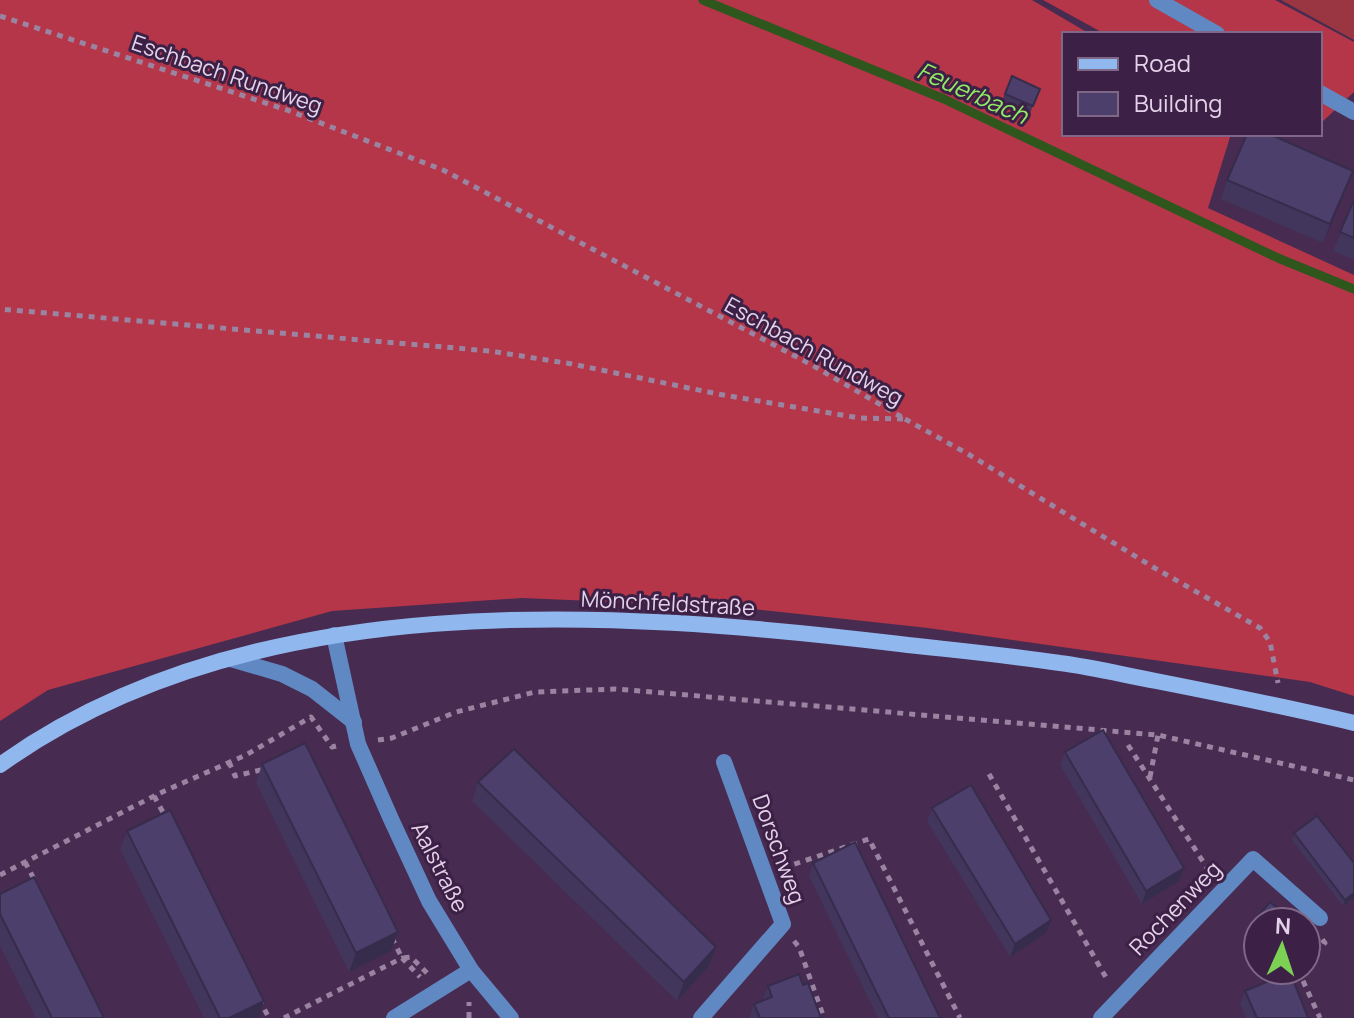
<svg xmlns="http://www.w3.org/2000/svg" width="1354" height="1018" font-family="Manrope,sans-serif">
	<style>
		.green { fill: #9a3642 }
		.forest { fill: #b43648 }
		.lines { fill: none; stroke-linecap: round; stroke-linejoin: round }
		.stream { stroke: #2f561d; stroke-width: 9 }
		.path { stroke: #9a84a2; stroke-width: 5; stroke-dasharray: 6 6; stroke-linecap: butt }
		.minor { stroke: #6089c3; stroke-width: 16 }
		.secondary { stroke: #90b7ee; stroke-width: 16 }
		.wall { fill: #42365c }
		.shaded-wall { fill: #362c4b }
		.building { fill: #4d3f6b; stroke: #362c4b; stroke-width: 2 }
		.labels { text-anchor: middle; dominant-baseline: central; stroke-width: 6; stroke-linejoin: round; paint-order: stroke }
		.street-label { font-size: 22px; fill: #e3d2e9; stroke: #3c2046 }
		.water-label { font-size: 24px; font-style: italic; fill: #8fea65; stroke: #3c2046 }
	</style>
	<rect width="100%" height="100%" fill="#472b51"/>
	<polygon class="green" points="1281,0 1354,0 1354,40"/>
	<g class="forest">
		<polygon points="0,0 1032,0 1090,34 1064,34 1064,134 1231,134 1208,208 1354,275 1354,696 1310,682 928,628 735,607 522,598 332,611 48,690 0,721"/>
		<polygon points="1043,0 1275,0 1354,42 1354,92 1320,124 1320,34 1105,34"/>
	</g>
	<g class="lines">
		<polyline class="stream" points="703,0 944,99 1278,258 1354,289"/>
		<g class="path">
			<polyline points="0,16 287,110 443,170 810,364 905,419 859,418 718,394 572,364 490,351 0,309"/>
			<polyline points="905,419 968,454 1153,567 1260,628 1270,642 1278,683"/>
			<polyline points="378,740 392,738 456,712 535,692 616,689 1158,735 1354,780"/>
			<polyline points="1128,745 1211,874"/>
			<polyline points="229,762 235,776 265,769"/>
			<polyline points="989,774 1108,981"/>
			<polyline points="1150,777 1158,735"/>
			<polyline points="154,796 165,816"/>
			<polyline points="25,862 35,881"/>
			<polyline points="783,868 869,839 960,1018"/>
			<polyline points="0,875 160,793 246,755 311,717 332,747 336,746"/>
			<polyline points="392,938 402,958 411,957 427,973"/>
			<polyline points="794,941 799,947 824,1018"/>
			<polyline points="1306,960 1325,943 1322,939"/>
			<polyline points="1298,970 1320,1018"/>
			<polyline points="259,999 269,1018"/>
			<polyline points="284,1018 402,958 420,977"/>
			<polyline points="469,1018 469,1002"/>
		</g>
		<g class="minor">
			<polyline points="1157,0 1217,34"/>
			<polyline points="1320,93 1354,112"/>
			<polyline points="334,635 358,744 391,819 429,901 471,970 511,1018"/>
			<polyline points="231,659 282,674 312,689 354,722"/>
			<polyline points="394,1018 471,970"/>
			<polyline points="701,1018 783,924 724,762"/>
			<polyline points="1101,1018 1253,859 1320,918"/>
		</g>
		<path class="secondary" d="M0,765C251,585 609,609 900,644C953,650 1007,655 1060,663C1092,667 1124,675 1156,681C1222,694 1288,707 1354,723"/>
	</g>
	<g class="wall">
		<polygon points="1012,76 1040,89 1030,113 1002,101"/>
		<polygon points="1353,171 1323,243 1221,199 1227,180"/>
		<polygon points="1354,200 1354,260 1333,251"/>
		<polygon points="1065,752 1179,881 1142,904 1060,765"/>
		<polygon points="262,764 398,932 391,951 349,972 256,783"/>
		<polygon points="478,782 709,966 677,1001 472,801"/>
		<polygon points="932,808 1051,920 1046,933 1010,957 927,821"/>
		<polygon points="127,831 258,1018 204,1018 120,849"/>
		<polygon points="1294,833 1354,863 1354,898 1343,906 1292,840"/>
		<polygon points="813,863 940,1018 878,1018 809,876"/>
		<polygon points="0,894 104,1018 36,1018 0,946"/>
		<polygon points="1255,920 1258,922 1258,931 1252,926"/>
		<polygon points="803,985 821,1018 749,1018 754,1004 762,1001 768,986"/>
		<polygon points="1245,991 1308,1018 1246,1018 1240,1004"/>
	</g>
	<g class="shaded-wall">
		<polygon points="1353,171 1346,189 1323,243 1330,224"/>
		<polygon points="1184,868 1179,881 1142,904 1146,891"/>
		<polygon points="1354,893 1354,898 1343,906 1345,900"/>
		<polygon points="1051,920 1046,933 1010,957 1015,944"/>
		<polygon points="398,932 391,951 349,972 356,953"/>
		<polygon points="716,947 709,966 677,1001 684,982"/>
		<polygon points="264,1001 258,1018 229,1018"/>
	</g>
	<g class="building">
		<polygon points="1012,76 1040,89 1033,106 1005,94"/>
		<polygon points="1247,134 1269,134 1353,171 1330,224 1227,180"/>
		<polygon points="1354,200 1354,238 1340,232"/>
		<polygon points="1103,730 1184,868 1146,891 1065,752"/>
		<polygon points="305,743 398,932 356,953 262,764"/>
		<polygon points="514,749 716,947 684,982 478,782"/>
		<polygon points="971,785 1051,920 1015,944 932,808"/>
		<polygon points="170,810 264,1001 229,1018 220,1018 127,831"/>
		<polygon points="1317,816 1354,863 1354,893 1345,900 1294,833"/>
		<polygon points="855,842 940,1018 889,1018 813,863"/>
		<polygon points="34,877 104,1018 52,1018 0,914 0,894"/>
		<polygon points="1270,902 1294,922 1258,922 1255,920"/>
		<polygon points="1306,933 1314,940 1306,949"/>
		<polygon points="1290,972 1308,1018 1257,1018 1245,991"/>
		<polygon points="799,974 803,985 808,983 821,1018 760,1018 754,1004 772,997 768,986"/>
	</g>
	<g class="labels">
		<g class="street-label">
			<text transform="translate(227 74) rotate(19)">Eschbach Rundweg</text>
			<text transform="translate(814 351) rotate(29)">Eschbach Rundweg</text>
			<text transform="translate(668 603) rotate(3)">Mönchfeldstraße</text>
			<text transform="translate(779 849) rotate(70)">Dorschweg</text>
			<text transform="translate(440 867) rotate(63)">Aalstraße</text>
			<text transform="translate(1175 908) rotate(-46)">Rochenweg</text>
		</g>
		<g class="water-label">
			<text transform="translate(973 92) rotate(24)">Feuerbach</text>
		</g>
	</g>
	<rect x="1062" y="32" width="260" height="104" fill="#3c2046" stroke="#7f6787" stroke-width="2"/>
	<rect x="1078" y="58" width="40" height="12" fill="#90b7ee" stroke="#7f6787" stroke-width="2"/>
	<text x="1134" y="72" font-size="24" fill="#e3d2e9">Road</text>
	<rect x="1078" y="92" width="40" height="24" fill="#4d3f6b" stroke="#7f6787" stroke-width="2"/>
	<text x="1134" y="112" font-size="24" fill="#e3d2e9">Building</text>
	<g transform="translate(1282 946) rotate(3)"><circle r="38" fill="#3c2046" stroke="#7f6787" stroke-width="2"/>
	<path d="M0-6L14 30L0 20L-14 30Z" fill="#7cd154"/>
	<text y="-12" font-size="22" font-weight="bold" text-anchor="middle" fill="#e3d2e9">N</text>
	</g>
</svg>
